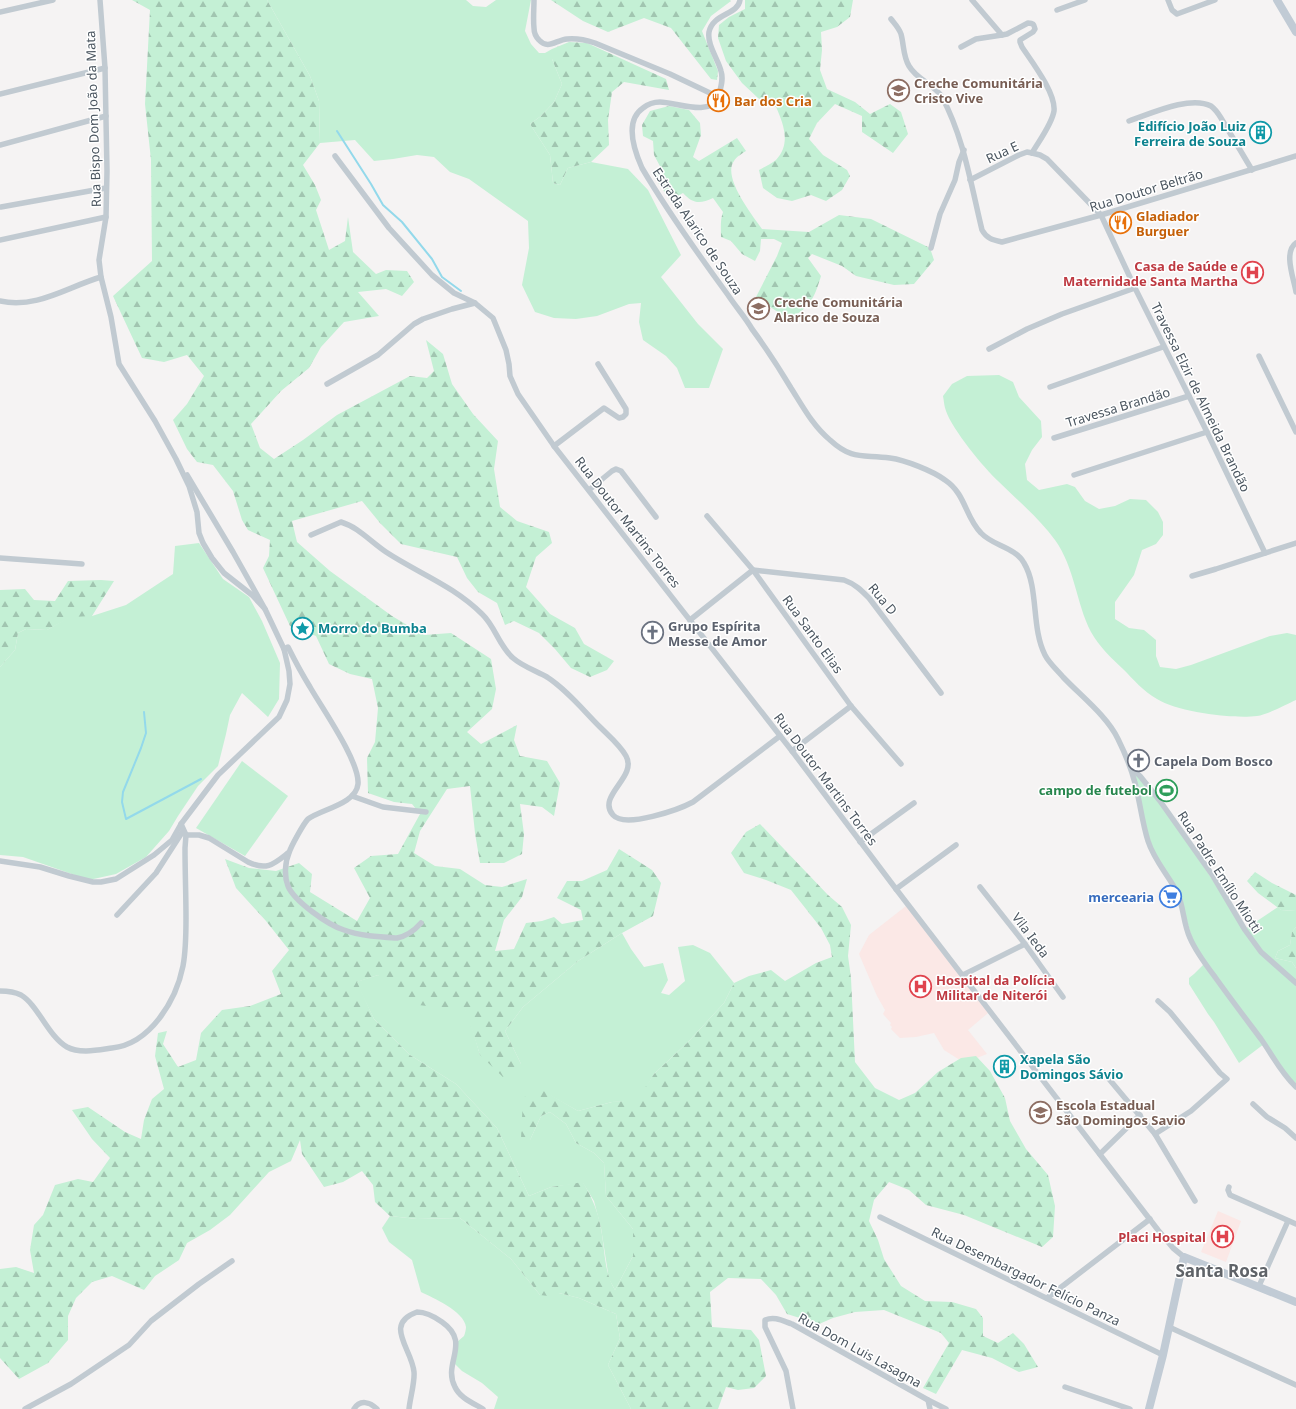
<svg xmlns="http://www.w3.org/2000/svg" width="1296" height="1409" font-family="'Noto Sans',sans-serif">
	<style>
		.medical { fill: #fbe8e6 }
		.grass { fill: #c4f0d5 }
		.forest { fill: url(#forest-firs) }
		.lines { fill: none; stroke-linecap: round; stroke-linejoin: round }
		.stream { stroke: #93d9eb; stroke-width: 2 }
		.street { stroke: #c1cad1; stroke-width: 5.5 }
		.secondary { stroke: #c1cbd5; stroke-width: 8 }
		.labels { text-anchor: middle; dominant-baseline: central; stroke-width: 3; stroke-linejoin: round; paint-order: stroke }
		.education-label { font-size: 13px; font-weight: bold; fill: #785e54; stroke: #fff; text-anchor: start }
		.food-label { font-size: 13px; font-weight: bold; fill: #c56008; stroke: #fff; text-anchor: start }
		.street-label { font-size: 13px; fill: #4b5660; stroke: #fff }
		.culture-label { font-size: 13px; font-weight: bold; fill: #0d838f; stroke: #fff; text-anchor: start }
		.health-label { font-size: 13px; font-weight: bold; fill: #be3a42; stroke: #fff; text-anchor: end }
		.worship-label { font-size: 13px; font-weight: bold; fill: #5b616d; stroke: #fff; text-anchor: start }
		.leisure-label { font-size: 13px; font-weight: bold; fill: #27864d; stroke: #fff; text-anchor: end }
		.shop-label { font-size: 13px; font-weight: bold; fill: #366cbe; stroke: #fff; text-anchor: end }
		.district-label { font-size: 17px; font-weight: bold; fill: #5f6368; stroke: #fff }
	</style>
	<defs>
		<pattern id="forest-firs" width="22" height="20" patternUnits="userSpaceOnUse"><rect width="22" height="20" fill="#c4f0d5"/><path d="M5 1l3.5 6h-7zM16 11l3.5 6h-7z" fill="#a1c5b0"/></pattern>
	</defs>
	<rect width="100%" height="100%" fill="#f5f3f3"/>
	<g class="medical">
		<polygon points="906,906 988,1013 968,1030 987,1054 969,1061 963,1062 944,1050 934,1033 916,1037 900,1038 891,1029 892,1027 890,1025 891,1023 883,1014 885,1010 877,996 859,954 869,935"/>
		<polygon points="1218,1211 1241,1221 1226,1262 1201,1252"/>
	</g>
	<g class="grass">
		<polygon points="267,0 466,0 473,6 486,7 496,0 531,0 525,31 531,44 539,53 545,53 552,49 552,59 562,84 554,102 541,116 530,124 550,155 553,183 560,185 568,168 591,162 628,169 648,190 681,255 661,277 698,324 723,349 709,388 685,388 677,368 666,356 643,340 639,322 641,303 629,304 597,316 576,319 554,318 535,312 522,285 529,248 528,221 469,179 450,172 434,157 417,155 393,159 374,161 355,140 320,143 319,101 310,76"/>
		<path d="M999,375L1013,382L1019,397L1041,421L1042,437L1032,450L1025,464L1027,480L1039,490L1067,484L1075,487L1085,501L1099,509L1115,506L1130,499L1146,500L1158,512L1163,522V535L1156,544L1142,550L1134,575L1115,602V619L1129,628L1144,630L1156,640V656L1160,667L1176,669L1191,665L1270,636L1287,633L1296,635V700C1287,704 1267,715 1257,716C1232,719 1178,712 1157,699C1144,692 1133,679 1123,669C1111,658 1099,646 1091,632C1076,603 1075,568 1055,540C1039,518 1017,500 998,481C984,468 952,429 946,411C944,406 944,401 943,396L952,384L967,376Z"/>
		<polygon points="199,543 223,579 249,597 262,621 280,663 279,699 268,717 242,693 230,715 226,734 218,766 198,786 178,816 169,831 146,857 116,874 89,880 23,857 0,855 0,667 15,650 18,633 26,629 47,630 71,616 92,616 126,605 173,574 175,546"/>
		<polygon points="242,761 288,796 245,856 196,828"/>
		<polygon points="1130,768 1160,801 1245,929 1278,907 1281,910 1296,911 1296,927 1292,932 1290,945 1278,951 1275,958 1292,962 1296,968 1296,1087 1264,1044 1239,1063 1214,1022 1208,1014 1189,984 1189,978 1194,974 1205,963 1195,948 1182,904 1151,847"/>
		<polygon points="622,933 631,949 644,967 663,963 668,980 661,993 669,995 685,981 678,947 693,945 710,953 734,983 724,1003 688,1042 654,1074 638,1101 612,1102 578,1111 539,1089 530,1140 541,1116 550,1112 566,1124 576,1143 594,1153 604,1163 606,1196 633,1229 633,1256 615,1290 609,1279 601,1228 594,1201 583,1183 551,1187 529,1196 497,1128 456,1084 410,1055 374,1019 356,982 378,975 467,1011 480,1055 521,1064 505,1031 523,1007 578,961"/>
		<path d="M390,1216L417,1219L460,1218L511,1259L540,1295L559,1293L579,1298L616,1314L620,1338L608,1365L631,1409H494L498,1397L482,1383L462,1371L455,1364L457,1342L464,1336C465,1334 466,1329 466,1327C464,1311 433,1298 421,1292L412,1260L389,1242L382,1228Z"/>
	</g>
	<g class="forest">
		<path d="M132,0H267L310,76L319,101L320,143L303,165L315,185L321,200L316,210L329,250L345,241L348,217L353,252L376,274L386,270L407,271L414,282L402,296L386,289L358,292L379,316L344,322L321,347L309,368L281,391L251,424L260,448L274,459L303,440L337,415L410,376L427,378L434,371L426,340L443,354L452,384L473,414L498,441L494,469L500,507L517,521L549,532L552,543L536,557L526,587L550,614L575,628L584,644L614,661L607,670L590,677L571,668L555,649L539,633L514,621L505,625L497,603L478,592L467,578L457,557L401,544L380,523L362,501L292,521L297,542L330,571L392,616L424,635L451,633L491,659L496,689L492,709L467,732L481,744L517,725L514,740L520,756L547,761L560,783L554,816L542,807L520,804L524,834L522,854L504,863H480L475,833L470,786L447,789L420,831L414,853L435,866L460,869L485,885L502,887L527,879L522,897L504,920L495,951L514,949L526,923L542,921L554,917L562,924L583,920L581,910L557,898L567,881H582L607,870L619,849L652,870L661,883L653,916L622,933L578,961L523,1007L505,1031L521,1064L505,1079L480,1055L466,1011L411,1004L378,975L357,982L374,1019L410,1055L456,1084L497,1128L529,1196L551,1187L583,1182C592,1198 598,1211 601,1229C605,1249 604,1273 615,1290L633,1256V1229L606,1196L604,1163L594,1153L576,1143L566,1124L550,1112L541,1116L530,1140L521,1139L523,1098L539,1088L578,1111L612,1102L637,1100L654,1074L688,1042L724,1003L734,983L749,976L771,970L785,981L816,963L832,957L830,945L821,928L791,890L766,880L744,873L731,853L746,832L760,824L828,895L842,907L851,925L848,956L851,978L855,1062L875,1088L899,1100L915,1093L938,1072L961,1058L976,1056L990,1071L1005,1098L1010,1121L1026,1149L1048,1175L1055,1206L1053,1237L1042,1247L964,1215L926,1205L909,1190L889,1182L874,1200L869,1221L878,1240L884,1259L901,1286L925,1301L952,1302L976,1309L983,1318V1336L998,1343L1013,1333L1024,1344L1038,1367L1019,1372L992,1358L962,1350L936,1394L923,1388L949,1343L941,1333L884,1310L855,1312L833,1318L819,1324L787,1314L776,1295L761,1279L728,1278L710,1292L712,1327L751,1330L759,1340L766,1376L754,1388L738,1390L726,1387L718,1409H631L608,1365L620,1338L616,1314L579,1298L559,1293L557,1297L540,1295L511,1259L460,1218L417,1219L390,1216L375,1202L373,1185L362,1171L343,1182L324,1187L302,1154L300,1140L291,1161L269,1172L230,1215L210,1230L187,1243L179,1260L155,1276L144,1290L112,1276L92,1282L76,1298L68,1316V1340L48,1363L19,1379L0,1358V1269L16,1267L34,1273L30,1250L34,1225L43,1215L55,1185L78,1179L93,1182L110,1158L92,1139L72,1110L88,1107L125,1132L141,1139L144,1120L152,1099L164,1089L155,1056L158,1033L167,1031L163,1044L178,1067L196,1060L201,1033L222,1010L250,1006L281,994L272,971L289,950L266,921L236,888L225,859L249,868L276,871L299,863L312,874L310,892L357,921L370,898L354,868L371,856L398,854L420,814L412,804L394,802L368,793L367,758L375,742L378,708L372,679L350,674L329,664L316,636L290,626L263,568L269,556L270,540L248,530L242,520L233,491L213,465L197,462L187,449L173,420L187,404L204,376L187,355L164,362L142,358L113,296L152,261L151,160L145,104L150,10Z"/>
		<polygon points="551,0 730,0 731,1 711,16 702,31 718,71 717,80 711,79 671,28 644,18 608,32 583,21"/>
		<path d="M745,0H853L850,17L837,27L821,32L822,50L820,70L827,89L855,102L870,114L890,104L901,112L908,134L893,153L862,132V116L835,104L817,123L809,139L823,155L847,170L850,176L842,190L826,201L811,195L792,201L777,198L763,188L759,170C764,167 771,164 776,160C791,144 784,125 776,107L758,98L742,83L726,61L718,38L719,25L729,17L745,9Z"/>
		<polygon points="569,42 587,43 666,79 669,90 624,82 612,92 608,120 609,145 591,162 568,168 560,185 553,183 550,155 530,124 541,116 554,102 562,84 552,59 552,49"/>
		<path d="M669,106L689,110L700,123L701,135L693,157L699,161L737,138L746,151C743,153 736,157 734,161C722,177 752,215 762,229L809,232L839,215L871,219L930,248L934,260L914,284L894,285L856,276L842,266L812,254L808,258L821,276C814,299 810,308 788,319L756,297L777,256L782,243L774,239H761L760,251L755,261L742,254L731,241L721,237C721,229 720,220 723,212L713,198C700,204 693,204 683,193L670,200L653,175L661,168L654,155L653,141L643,136L642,125L650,111Z"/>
		<polygon points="101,580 114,581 92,616 71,617 47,630 26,629 18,633 15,650 0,667 0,590 25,589 34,600 55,601 68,581"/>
		<polygon points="1255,872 1272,883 1296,895 1296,911 1281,910 1258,893 1247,881"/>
		<polygon points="1296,927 1296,968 1292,962 1275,958 1278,951 1290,945 1292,932"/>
	</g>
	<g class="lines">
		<g class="stream">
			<polyline points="337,131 371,184 383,205 402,222 432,259 442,277 461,291"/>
			<polyline points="144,712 146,733 141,748 123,792 122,802 126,819 201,779"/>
		</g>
		<g class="street">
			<polyline points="100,0 105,68 107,171 106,217 99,260 101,277 111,317 119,364 155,421 176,459 189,486 197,512 199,533 203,543 212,558 224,573 252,595 265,609"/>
			<path d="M534,0C534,9 533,19 534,28C534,32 536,37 539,40C548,50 556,40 567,39C577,38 586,40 595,43L670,74L710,93L718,98C709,117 676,102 660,102C654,102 648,104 643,108C624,121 634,150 642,168C668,212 698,254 728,295C736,307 745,317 752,329C766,348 779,368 791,388C803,407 813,426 830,440C853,461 863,454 890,458C905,460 933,471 945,480C966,494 965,517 981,533C993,546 1015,547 1024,563C1039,588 1031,628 1045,655C1049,663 1057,670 1063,677C1081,696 1107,716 1118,739C1125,753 1131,768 1135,783C1140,802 1142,822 1148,841C1154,860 1168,875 1177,892C1184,907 1183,923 1190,938C1196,952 1206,965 1215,977C1230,998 1246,1019 1261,1039C1273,1056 1281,1073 1296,1087"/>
			<path d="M972,0L1002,35L1007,34L1028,23C1033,23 1034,24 1035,29L1033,32L1020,40V42L1022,47C1032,62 1056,93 1054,111C1052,124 1039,141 1032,153"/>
			<polyline points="1168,0 1172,10 1177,14 1215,0"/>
			<polyline points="1057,10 1085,0"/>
			<polyline points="0,12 53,0"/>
			<path d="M891,19C895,24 899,28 901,34C904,45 903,56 909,66C917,80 934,84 942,97C964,138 971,185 982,230C987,239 993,240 1002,242L1101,215L1296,156"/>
			<polyline points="961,47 976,39 1002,35"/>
			<polyline points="0,94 105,68"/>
			<path d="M718,98C720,90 724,80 721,71C718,59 707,45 709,32C713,13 738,15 740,0"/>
			<path d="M1129,121C1150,114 1190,95 1211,106C1215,109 1218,113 1221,118L1252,170"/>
			<polyline points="0,145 106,116"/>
			<polyline points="335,156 389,228 432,275 454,293 475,303 493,318 506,350 509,364 510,376 518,394 554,446 792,751 896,889 1158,1230 1173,1248 1184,1257"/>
			<polyline points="970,180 1019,155 1027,152 1032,153 1040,155 1047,159 1101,215 1135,288 1207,432 1265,553"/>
			<polyline points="1,207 106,188"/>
			<polyline points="0,240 106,217"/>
			<path d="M1296,243C1283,252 1294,279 1296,292"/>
			<polyline points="931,248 940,214 955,180 959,162 964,150"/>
			<path d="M0,301C37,309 67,287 101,277"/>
			<polyline points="989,349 1027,329 1062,314 1135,288"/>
			<polyline points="1259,356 1296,432"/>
			<polyline points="327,384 378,355 414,324 423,319 452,309 475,303"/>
			<polyline points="1050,387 1163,347"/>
			<polyline points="1054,438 1189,396"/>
			<polyline points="554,446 604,408 619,418 623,417 626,414 626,409 598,364"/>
			<polyline points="1074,475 1207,432"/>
			<polyline points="589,490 612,471 616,469 621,471 656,517"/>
			<polyline points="707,516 753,570 851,706 901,764"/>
			<path d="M311,535L341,522C358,527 371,542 386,552C418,573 454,586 482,614C495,626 499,646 513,658C522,666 536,671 547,677C567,690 583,710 600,727C609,736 620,745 626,756C638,777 596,796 613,815C625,829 680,809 693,802L780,736"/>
			<polyline points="0,558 82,564"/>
			<polyline points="1192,576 1216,569 1296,543"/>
			<path d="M690,620L753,570L844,580C855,584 861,590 869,598L941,693"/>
			<path d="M284,649L288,647C295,661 302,674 310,687C322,708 360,762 358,784C356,804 322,809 308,819C304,823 291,846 289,853C285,862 284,876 288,886C294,901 328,925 344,930C360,936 380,937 397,938C407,936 414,931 421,923"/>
			<polyline points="792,751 851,706"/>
			<polyline points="1131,768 1140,776 1160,801 1213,876 1245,930 1261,952 1296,983"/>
			<polyline points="352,796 383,807 426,812"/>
			<path d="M186,835H199L209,838L248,862C267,871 274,864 288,853"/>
			<polyline points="860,842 914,803"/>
			<polyline points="0,861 40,867 69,876 93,882 101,882 116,879 154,855 172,840 181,824 218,775 279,717 287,700 290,684 289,671 284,649 265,609 233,552 187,475"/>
			<polyline points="980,887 1025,944 1063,997"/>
			<polyline points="896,889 956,845"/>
			<polyline points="117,915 156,873 183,831"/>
			<polyline points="963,975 1025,944"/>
			<path d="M0,991C7,991 15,992 21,995C38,1005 48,1036 67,1047C80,1054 98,1050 112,1048C150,1044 176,1001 183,966C186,950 186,934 186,918C186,895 185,871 185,848L186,835L181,824"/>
			<polyline points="1104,1073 1155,1134 1195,1201"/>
			<polyline points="1253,1104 1267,1117 1285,1128 1296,1138"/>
			<polyline points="1155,1134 1191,1111 1227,1079 1220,1073 1170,1012 1158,1001"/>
			<polyline points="1100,1154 1140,1115"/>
			<polyline points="1229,1187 1228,1190 1230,1195 1296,1224"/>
			<polyline points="880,1217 1163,1355"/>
			<polyline points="1259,1286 1288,1221"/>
			<polyline points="1047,1298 1150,1219"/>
			<polyline points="1169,1327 1296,1385"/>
			<polyline points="1065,1387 1130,1409"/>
			<polyline points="928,1400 930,1409"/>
			<polyline points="25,1409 71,1384 129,1345 151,1321 199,1284 232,1261"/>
			<path d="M354,1409C360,1399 370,1402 377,1409"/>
			<path d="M409,1409C410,1398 415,1382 414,1372C412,1349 383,1324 417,1312C427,1312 435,1317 442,1322C472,1343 442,1363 455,1387C460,1398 473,1403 483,1409"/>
			<path d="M793,1409L786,1371L765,1327V1320C775,1316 783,1321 792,1324L928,1400L946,1409"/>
		</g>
		<g class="secondary">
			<polyline points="1277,0 1296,32"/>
			<polyline points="1149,1409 1163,1355 1184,1257 1296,1302"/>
		</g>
	</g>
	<defs>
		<symbol id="school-ring" viewBox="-11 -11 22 22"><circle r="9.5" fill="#fff" stroke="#8d6e63" stroke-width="1.5"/><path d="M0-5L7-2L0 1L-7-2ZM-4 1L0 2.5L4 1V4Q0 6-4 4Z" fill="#8d6e63"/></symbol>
		<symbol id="restaurant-ring" viewBox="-11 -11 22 22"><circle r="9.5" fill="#fff" stroke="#e8710a" stroke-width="1.5"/><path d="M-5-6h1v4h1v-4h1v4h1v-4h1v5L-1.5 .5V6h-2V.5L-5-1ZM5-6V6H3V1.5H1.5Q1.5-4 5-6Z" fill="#e8710a"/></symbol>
		<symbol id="building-ring" viewBox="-11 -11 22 22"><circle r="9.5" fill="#fff" stroke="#0f9aa8" stroke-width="1.5"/><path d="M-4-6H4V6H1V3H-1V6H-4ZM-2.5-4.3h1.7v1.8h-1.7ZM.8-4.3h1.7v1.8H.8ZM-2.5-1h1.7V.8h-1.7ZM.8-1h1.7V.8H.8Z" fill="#0f9aa8"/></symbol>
		<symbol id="hospital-ring" viewBox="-11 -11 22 22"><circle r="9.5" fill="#fff" stroke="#e0444e" stroke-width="1.5"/><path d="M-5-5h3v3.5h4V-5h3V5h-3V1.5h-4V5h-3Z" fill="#e0444e"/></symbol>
		<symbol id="sight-ring" viewBox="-11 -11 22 22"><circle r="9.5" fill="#fff" stroke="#0f9aa8" stroke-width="1.5"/><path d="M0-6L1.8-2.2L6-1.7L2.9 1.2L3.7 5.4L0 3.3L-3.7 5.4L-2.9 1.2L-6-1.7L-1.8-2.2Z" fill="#0f9aa8"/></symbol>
		<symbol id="church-ring" viewBox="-11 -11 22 22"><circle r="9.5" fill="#fff" stroke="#6b7280" stroke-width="1.5"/><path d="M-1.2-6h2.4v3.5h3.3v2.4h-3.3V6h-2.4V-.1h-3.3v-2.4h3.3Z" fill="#6b7280"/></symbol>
		<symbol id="stadium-ring" viewBox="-11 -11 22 22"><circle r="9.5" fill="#fff" stroke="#2e9e5b" stroke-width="1.5"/><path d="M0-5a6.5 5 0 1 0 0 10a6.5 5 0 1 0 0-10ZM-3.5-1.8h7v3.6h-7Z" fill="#2e9e5b"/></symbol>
		<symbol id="supermarket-ring" viewBox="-11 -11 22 22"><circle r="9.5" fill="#fff" stroke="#3f7fe0" stroke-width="1.5"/><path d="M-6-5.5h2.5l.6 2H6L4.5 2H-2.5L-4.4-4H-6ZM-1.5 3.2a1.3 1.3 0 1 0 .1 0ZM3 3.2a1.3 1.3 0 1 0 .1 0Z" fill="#3f7fe0"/></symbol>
	</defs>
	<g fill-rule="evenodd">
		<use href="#school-ring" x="886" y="78" width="25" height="25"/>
		<use href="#restaurant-ring" x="706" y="88" width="25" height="25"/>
		<use href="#building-ring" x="1248" y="120" width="25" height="25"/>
		<use href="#restaurant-ring" x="1108" y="210" width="25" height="25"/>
		<use href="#hospital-ring" x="1240" y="260" width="25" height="25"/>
		<use href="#school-ring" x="746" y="296" width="25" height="25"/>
		<use href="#sight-ring" x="290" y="616" width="25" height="25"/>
		<use href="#church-ring" x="640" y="620" width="25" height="25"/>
		<use href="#church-ring" x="1126" y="748" width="25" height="25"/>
		<use href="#stadium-ring" x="1154" y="778" width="25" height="25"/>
		<use href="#supermarket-ring" x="1158" y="884" width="25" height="25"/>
		<use href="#hospital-ring" x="908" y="974" width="25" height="25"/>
		<use href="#building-ring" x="992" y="1054" width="25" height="25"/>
		<use href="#school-ring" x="1028" y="1100" width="25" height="25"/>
		<use href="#hospital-ring" x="1210" y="1224" width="25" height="25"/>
	</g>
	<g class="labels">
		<g class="education-label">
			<text x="914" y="83">Creche Comunitária<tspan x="914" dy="15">Cristo Vive</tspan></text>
			<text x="774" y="302">Creche Comunitária<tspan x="774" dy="15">Alarico de Souza</tspan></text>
			<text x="1056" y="1105">Escola Estadual<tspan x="1056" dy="15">São Domingos Savio</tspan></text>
		</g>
		<g class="food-label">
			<text x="734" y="101">Bar dos Cria</text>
			<text x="1136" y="216">Gladiador<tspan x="1136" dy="15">Burguer</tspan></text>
		</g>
		<g class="street-label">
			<text transform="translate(93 119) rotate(-92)">Rua Bispo Dom João da Mata</text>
			<text transform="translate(1002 152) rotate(-25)">Rua E</text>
			<text transform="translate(1146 190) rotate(-17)">Rua Doutor Beltrão</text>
			<text transform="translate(698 231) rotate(56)">Estrada Alarico de Souza</text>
			<text transform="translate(1201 397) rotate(64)">Travessa Elzir de Almeida Brandão</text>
			<text transform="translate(1118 407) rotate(-17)">Travessa Brandão</text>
			<text transform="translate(628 522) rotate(52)">Rua Doutor Martins Torres</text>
			<text transform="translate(883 599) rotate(50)">Rua D</text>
			<text transform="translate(813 634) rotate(54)">Rua Santo Elias</text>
			<text transform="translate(826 779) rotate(53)">Rua Doutor Martins Torres</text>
			<text transform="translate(1220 872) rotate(57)">Rua Padre Emílio Miotti</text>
			<text transform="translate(1031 935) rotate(53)">Vila Ieda</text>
			<text transform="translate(1026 1276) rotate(26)">Rua Desembargador Felício Panza</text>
			<text transform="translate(860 1350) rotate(29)">Rua Dom Luis Lasagna</text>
		</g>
		<g class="culture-label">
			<text x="1246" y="126" text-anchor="end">Edifício João Luiz<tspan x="1246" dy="15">Ferreira de Souza</tspan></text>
			<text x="318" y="628">Morro do Bumba</text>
			<text x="1020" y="1059">Xapela São<tspan x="1020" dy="15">Domingos Sávio</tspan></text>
		</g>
		<g class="health-label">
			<text x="1238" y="266">Casa de Saúde e<tspan x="1238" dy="15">Maternidade Santa Martha</tspan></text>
			<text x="936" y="980" text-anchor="start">Hospital da Polícia<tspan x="936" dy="15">Militar de Niterói</tspan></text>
			<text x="1206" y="1237">Placi Hospital</text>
		</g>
		<g class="worship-label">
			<text x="668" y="626">Grupo Espírita<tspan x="668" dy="15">Messe de Amor</tspan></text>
			<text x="1154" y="761">Capela Dom Bosco</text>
		</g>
		<g class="leisure-label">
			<text x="1152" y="790">campo de futebol</text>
		</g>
		<g class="shop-label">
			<text x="1154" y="897">mercearia</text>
		</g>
		<g class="district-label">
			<text x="1222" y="1270">Santa Rosa</text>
		</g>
	</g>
</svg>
